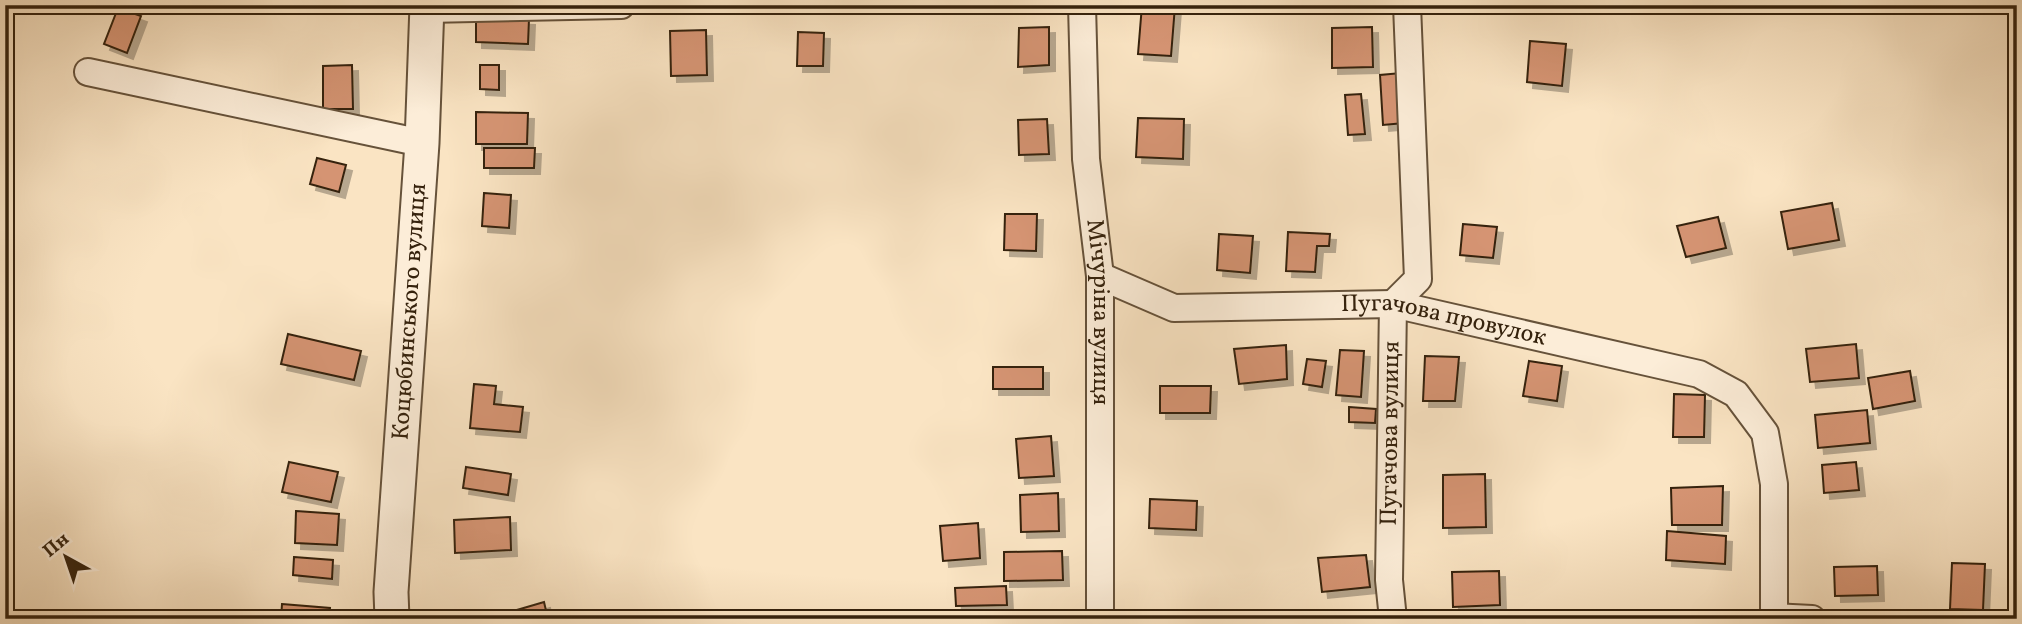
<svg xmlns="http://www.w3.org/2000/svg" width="2022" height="624" font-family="Vollkorn,serif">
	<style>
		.building { fill: #d59473; stroke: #35220d; stroke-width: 2; filter: url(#shadow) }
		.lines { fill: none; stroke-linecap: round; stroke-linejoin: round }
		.minor-casing { stroke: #66523a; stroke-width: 30 }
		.tertiary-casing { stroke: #66523a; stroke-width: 37 }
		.minor { stroke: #fcedd8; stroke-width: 26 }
		.tertiary { stroke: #fcedd8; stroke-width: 33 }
		.labels { text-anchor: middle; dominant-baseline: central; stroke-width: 7; stroke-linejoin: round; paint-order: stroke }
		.street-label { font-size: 24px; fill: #35220d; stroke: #fcedd8 }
	</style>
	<defs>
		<filter id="shadow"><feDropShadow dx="6" dy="6" stdDeviation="0" flood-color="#0004"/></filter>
	</defs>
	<rect width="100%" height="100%" fill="#fae4c3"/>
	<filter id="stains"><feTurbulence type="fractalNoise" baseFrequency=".00286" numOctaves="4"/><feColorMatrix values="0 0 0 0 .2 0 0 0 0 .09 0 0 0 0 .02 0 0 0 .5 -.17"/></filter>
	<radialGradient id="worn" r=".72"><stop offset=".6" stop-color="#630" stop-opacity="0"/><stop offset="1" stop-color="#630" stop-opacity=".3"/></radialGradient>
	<g class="building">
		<polygon points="1142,5 1175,6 1171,56 1138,54"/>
		<polygon points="118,8 141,16 127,53 104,44"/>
		<polygon points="476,17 529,19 528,44 476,42"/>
		<polygon points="1049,27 1049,65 1018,67 1019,28"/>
		<polygon points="1372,27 1373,67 1332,68 1332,28"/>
		<polygon points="706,30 707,75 671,76 670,31"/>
		<polygon points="798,32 824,33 823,66 797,66"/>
		<polygon points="1530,41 1566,44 1562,86 1527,82"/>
		<polygon points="352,65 353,109 323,109 323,66"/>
		<polygon points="480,65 499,65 499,90 480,89"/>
		<polygon points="1401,73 1404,123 1383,125 1380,75"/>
		<polygon points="1361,94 1365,134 1348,135 1345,95"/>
		<polygon points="476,112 528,113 527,144 476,144"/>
		<polygon points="1138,118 1184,119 1183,159 1136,157"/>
		<polygon points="1047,119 1049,154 1019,155 1018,120"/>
		<polygon points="484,148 535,148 534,168 484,168"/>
		<polygon points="317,158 346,165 339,192 310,184"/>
		<polygon points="484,193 511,195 509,228 482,226"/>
		<polygon points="1832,203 1839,240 1788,249 1781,212"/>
		<polygon points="1005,214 1037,214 1036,251 1004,250"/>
		<polygon points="1718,217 1726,248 1686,257 1677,226"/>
		<polygon points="1463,224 1497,227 1493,258 1460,255"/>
		<polygon points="1288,232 1330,234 1329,246 1317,246 1315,272 1286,271"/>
		<polygon points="1219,234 1253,236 1250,273 1217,270"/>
		<polygon points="288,334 361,351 354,380 281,364"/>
		<polygon points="1856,344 1859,378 1810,382 1806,349"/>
		<polygon points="1286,345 1287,379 1239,384 1234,349"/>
		<polygon points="1340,350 1364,351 1361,397 1336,395"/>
		<polygon points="1425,356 1459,357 1455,401 1423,401"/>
		<polygon points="1307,359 1326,361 1322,387 1303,384"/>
		<polygon points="1529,361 1562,366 1557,401 1523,396"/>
		<rect x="993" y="367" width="50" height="22"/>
		<polygon points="1910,371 1915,401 1873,409 1868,378"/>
		<polygon points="474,384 496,386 494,404 523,407 520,432 470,428"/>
		<polygon points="1160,386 1211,386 1210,413 1160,413"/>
		<polygon points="1674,394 1705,395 1704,437 1673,437"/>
		<polygon points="1349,407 1376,409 1375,423 1349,422"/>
		<polygon points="1867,410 1870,443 1818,448 1815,415"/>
		<polygon points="1051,436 1054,476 1019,478 1016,439"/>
		<polygon points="289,462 338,472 331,502 282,492"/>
		<polygon points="1856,462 1859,490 1824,493 1822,465"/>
		<polygon points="466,467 511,474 508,495 463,488"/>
		<polygon points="1485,474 1486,527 1443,528 1443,475"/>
		<polygon points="1723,486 1722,525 1672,525 1671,488"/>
		<polygon points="1058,493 1059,531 1021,532 1020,495"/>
		<polygon points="1150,499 1197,501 1196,530 1149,528"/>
		<polygon points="296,511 339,514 337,545 295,543"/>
		<polygon points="510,517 511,550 455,553 454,520"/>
		<polygon points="978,523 980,558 943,561 940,526"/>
		<polygon points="1667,531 1726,536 1725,564 1666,560"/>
		<polygon points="1062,551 1063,580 1004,581 1004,552"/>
		<polygon points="1366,555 1370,587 1322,592 1318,558"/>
		<polygon points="294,557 333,560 332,579 293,575"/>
		<polygon points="1952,563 1985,564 1983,610 1950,609"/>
		<polygon points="1877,566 1878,595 1835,596 1834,567"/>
		<polygon points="1499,571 1500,605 1453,607 1452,572"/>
		<polygon points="1006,586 1007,605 956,606 955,588"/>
		<polygon points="544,602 548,619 512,619 510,612"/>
		<polygon points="282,604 330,608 329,619 281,619"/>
		<polygon points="583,612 585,619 559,619"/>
	</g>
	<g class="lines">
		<defs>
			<g id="minor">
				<path id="s1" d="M1082,5L1086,159L1100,276V619"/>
				<polyline points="427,9 621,5"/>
				<polyline points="88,72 422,143"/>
				<path id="s2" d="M1100,276L1174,308L1393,304L1699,374L1736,394L1765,433L1774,484V619"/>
				<polyline points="1774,617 1812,619"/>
				<path id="s3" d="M1393,619L1389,580L1393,304L1418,279L1407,5"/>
			</g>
			<g id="tertiary">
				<path id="s4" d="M392,619L391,592L422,143L427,5"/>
			</g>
		</defs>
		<use href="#minor" class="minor-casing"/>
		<use href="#tertiary" class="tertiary-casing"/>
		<use href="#minor" class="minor"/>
		<use href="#tertiary" class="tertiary"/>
	</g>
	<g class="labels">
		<g class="street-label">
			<text stroke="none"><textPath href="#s4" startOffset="308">Коцюбинського вулиця</textPath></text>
			<text stroke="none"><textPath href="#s1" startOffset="308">Мічуріна вулиця</textPath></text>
			<text stroke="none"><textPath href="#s2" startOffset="352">Пугачова провулок</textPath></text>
			<text stroke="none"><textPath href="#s3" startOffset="186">Пугачова вулиця</textPath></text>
		</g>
	</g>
	<rect width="2022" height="624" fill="none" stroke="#fae4c3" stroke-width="28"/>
	<rect x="7" y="7" width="2008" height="610" fill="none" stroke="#35220d" stroke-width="3.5"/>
	<rect x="14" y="14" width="1994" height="596" fill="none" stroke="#35220d" stroke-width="2"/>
	<g transform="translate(66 557) rotate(320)" stroke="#fcedd8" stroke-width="5" paint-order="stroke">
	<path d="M0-5L12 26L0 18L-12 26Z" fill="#35220d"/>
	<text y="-10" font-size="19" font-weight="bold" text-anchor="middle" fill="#35220d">Пн</text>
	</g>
	<rect width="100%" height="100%" filter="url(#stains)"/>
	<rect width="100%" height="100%" fill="url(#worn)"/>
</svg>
